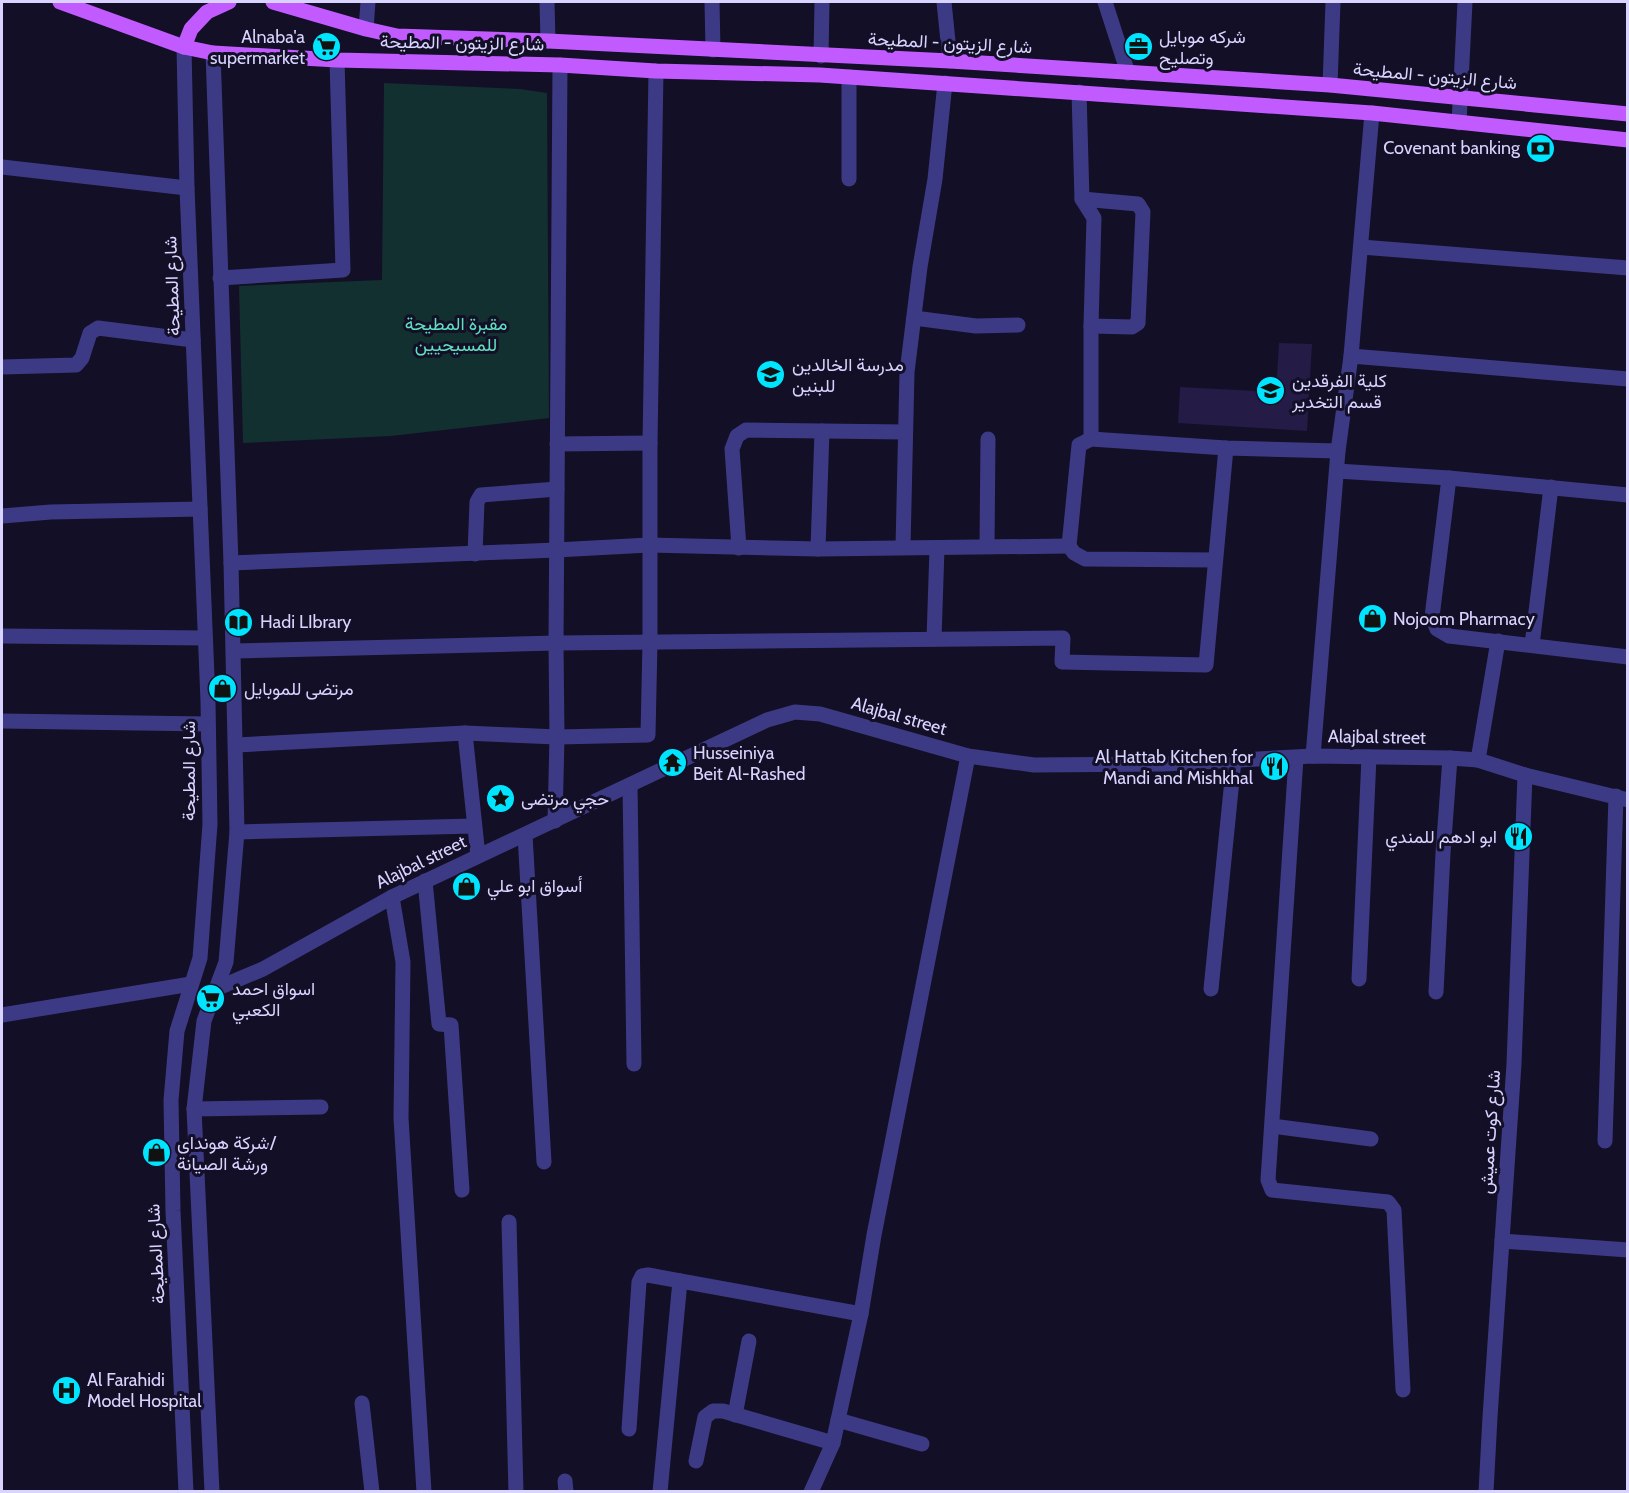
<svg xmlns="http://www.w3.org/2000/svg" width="1629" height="1493" font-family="Cabin,Vazirmatn,sans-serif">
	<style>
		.green { fill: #12302f }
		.building { fill: #241b47 }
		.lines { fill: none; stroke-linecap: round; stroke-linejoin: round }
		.minor { stroke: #3d3a85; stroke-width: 15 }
		.major { stroke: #c25bff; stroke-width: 15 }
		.labels { text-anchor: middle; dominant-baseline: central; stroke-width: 6; stroke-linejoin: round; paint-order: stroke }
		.poi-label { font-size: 18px; fill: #d9d4ff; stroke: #130f26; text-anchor: start }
		.street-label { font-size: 18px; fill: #d9d4ff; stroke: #130f26 }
		.park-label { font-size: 18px; fill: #5fe0c0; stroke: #130f26 }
	</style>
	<rect width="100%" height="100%" fill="#130f26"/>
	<polygon class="green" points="384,83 520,89 547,93 549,418 391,436 243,443 239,286 382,280"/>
	<polygon class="building" points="1279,343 1312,344 1307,431 1178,423 1180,387 1276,392"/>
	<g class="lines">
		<g class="minor">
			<polyline points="547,2 548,41"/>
			<polyline points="712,2 713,50"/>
			<polyline points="944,2 950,61"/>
			<polyline points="1105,2 1128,73"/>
			<polyline points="366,29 368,2"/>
			<polyline points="184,47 187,188 208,701 210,824 200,958 177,1031 171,1100 173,1211 186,1492"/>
			<polyline points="821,56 822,2"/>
			<polyline points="1330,85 1333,2"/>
			<polyline points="1079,92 1082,199 1094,218 1091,326 1091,439"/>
			<polyline points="1459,123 1465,2"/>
			<polyline points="2,167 187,188"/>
			<polyline points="849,179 849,77"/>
			<polyline points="1082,199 1138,204 1143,212 1138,323 1132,327 1091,326"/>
			<polyline points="1361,247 1628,268"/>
			<polyline points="220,278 343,270 337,60"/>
			<polyline points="914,318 976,326 1018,325"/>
			<polyline points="1351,356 1628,379"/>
			<polyline points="2,367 76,365 82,358 90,333 98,328 193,340"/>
			<polyline points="557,444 650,443"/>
			<polyline points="1337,471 1449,478 1628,495"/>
			<polyline points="1449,478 1432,617 1437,629 1449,636 1628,657"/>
			<polyline points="2,516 51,512 200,509"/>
			<polyline points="987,546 988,439"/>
			<polyline points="903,547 907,372 920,267 935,179 945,83"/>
			<polyline points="739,548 732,449 737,436 746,430 905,432"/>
			<polyline points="818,549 822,431"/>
			<polyline points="475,554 477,502 481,495 557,489"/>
			<polyline points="1215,560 1085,559 1074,553 1069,546 1079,445 1091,439 1226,448 1338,451"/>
			<polyline points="231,563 556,550 649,545 818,549 1069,546"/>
			<polyline points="2,636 205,638"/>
			<polyline points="934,639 937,548"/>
			<polyline points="1532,645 1551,487"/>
			<polyline points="234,651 556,643 1063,638 1062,662 1206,665 1226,448"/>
			<polyline points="2,721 208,724"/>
			<polyline points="465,733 478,856"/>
			<polyline points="236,745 465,733 557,737 648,735 650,642 650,443 656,71"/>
			<polyline points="1313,756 1338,451 1351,356 1372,113"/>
			<polyline points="1296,758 1268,1180 1272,1190 1388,1202 1394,1210 1403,1390"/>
			<polyline points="1478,760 1498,641"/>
			<polyline points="630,785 634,1064"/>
			<polyline points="555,821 557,737 556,643 560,65"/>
			<polyline points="237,832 474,826"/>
			<polyline points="525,835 544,1162"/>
			<polyline points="425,881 439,1024 451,1025 462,1190"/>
			<polyline points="392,897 403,962 401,1118 424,1492"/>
			<polyline points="1359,979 1369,757"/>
			<polyline points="218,988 263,969 392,897 767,720 795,712 820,714 968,756 1034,765 1164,764 1313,756 1450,758 1478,760 1525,775 1628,800"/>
			<polyline points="1211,989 1234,760"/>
			<polyline points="1436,992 1443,853 1450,758"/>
			<polyline points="2,1015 191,984"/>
			<polyline points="194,1109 321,1107"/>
			<polyline points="1272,1126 1371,1139"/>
			<polyline points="1605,1141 1616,796"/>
			<polyline points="509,1222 516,1492"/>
			<polyline points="1502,1241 1628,1250"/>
			<polyline points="362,1403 372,1492"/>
			<polyline points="735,1415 749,1341"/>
			<polyline points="838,1420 922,1444"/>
			<polyline points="629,1429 639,1282 642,1276 648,1275 861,1314"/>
			<polyline points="696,1461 705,1417 713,1411 723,1411 833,1443"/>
			<polyline points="565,1481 566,1492"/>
			<polyline points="212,1492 194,1109 204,1021 226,962 237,832 231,563 213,53"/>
			<polyline points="660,1492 680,1281"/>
			<polyline points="811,1492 833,1443 861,1314 874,1235 968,756"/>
			<polyline points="1486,1492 1490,1417 1514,1064 1525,775"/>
		</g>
		<g class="major">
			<polyline points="60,2 184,47 213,53 337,60 560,65 656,71 820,75 1372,113 1628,140"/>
			<polyline points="273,2 366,29 397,36 548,41 950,61 1330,85 1628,114"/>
			<polyline points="184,47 191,29 207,12 229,2"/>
		</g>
	</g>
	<defs>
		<symbol id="supermarket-disc" viewBox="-11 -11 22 22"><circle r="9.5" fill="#00e5ff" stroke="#130f26"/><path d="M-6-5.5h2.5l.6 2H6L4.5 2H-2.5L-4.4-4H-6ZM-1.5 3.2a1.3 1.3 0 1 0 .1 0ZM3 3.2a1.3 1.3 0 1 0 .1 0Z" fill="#111"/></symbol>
		<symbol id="office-disc" viewBox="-11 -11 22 22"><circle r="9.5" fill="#00e5ff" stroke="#130f26"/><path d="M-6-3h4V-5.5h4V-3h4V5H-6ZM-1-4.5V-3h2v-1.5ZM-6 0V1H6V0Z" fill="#111"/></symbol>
		<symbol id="bank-disc" viewBox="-11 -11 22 22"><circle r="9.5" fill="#00e5ff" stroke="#130f26"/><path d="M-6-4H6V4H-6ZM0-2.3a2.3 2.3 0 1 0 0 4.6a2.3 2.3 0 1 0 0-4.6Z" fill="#111"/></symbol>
		<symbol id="school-disc" viewBox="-11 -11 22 22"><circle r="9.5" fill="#00e5ff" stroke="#130f26"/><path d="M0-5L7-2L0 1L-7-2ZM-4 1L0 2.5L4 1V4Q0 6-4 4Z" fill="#111"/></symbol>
		<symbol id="university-disc" viewBox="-11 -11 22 22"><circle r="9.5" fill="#00e5ff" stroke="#130f26"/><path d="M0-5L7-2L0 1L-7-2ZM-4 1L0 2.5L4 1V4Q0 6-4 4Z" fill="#111"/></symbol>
		<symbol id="shop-disc" viewBox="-11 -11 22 22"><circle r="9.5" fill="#00e5ff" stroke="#130f26"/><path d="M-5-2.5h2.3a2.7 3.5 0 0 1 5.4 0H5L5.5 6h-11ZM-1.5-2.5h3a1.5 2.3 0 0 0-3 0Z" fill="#111"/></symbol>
		<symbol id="library-disc" viewBox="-11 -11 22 22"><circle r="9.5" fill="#00e5ff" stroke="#130f26"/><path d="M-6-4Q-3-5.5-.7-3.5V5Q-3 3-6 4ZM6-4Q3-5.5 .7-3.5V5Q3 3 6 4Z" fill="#111"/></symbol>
		<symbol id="temple-disc" viewBox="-11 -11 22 22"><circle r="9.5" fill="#00e5ff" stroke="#130f26"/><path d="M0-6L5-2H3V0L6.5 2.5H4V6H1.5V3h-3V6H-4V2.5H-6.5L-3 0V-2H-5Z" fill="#111"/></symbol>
		<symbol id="restaurant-disc" viewBox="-11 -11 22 22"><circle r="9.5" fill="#00e5ff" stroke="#130f26"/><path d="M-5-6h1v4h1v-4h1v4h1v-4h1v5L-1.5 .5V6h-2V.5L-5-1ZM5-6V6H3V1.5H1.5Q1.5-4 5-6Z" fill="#111"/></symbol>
		<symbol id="sight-disc" viewBox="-11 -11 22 22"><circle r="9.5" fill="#00e5ff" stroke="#130f26"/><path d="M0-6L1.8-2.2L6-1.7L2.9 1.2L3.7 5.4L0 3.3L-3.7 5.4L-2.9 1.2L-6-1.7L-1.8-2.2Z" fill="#111"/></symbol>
		<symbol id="hospital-disc" viewBox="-11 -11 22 22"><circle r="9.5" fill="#00e5ff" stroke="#130f26"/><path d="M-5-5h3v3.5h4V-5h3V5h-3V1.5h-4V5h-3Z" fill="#111"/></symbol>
	</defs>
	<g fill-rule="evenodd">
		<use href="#supermarket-disc" x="310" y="30" width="33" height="33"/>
		<use href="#office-disc" x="1122" y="30" width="33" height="33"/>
		<use href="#bank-disc" x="1524" y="132" width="33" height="33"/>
		<use href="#school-disc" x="754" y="358" width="33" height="33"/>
		<use href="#university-disc" x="1254" y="374" width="33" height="33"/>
		<use href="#shop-disc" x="1356" y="602" width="33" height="33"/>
		<use href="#library-disc" x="222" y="606" width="33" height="33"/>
		<use href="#shop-disc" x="206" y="672" width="33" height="33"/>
		<use href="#temple-disc" x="656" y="746" width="33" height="33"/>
		<use href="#restaurant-disc" x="1258" y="750" width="33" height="33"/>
		<use href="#sight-disc" x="484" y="782" width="33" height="33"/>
		<use href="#restaurant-disc" x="1502" y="820" width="33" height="33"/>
		<use href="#shop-disc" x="450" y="870" width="33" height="33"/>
		<use href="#supermarket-disc" x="194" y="982" width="33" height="33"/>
		<use href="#shop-disc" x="140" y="1136" width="33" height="33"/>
		<use href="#hospital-disc" x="50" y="1374" width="33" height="33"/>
	</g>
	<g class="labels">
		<g class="poi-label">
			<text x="305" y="37" text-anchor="end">Alnaba'a<tspan x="305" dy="21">supermarket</tspan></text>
			<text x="1159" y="37">شركه موبايل<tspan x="1159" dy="21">وتصليح</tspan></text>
			<text x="1520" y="148" text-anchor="end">Covenant banking</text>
			<text x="792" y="365">مدرسة الخالدين<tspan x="792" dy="21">للبنين</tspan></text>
			<text x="1292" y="381">كلية الفرقدين<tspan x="1292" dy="21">قسم التخدير</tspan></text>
			<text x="1393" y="619">Nojoom Pharmacy</text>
			<text x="260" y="622">Hadi LIbrary</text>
			<text x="244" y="689">مرتضى للموبايل</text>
			<text x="693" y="753">Husseiniya<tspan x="693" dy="21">Beit Al-Rashed</tspan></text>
			<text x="1253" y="757" text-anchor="end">Al Hattab Kitchen for<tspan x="1253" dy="21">Mandi and Mishkhal</tspan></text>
			<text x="521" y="799">حجي مرتضى</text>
			<text x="1497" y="837" text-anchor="end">ابو ادهم للمندي</text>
			<text x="487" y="886">أسواق ابو علي</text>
			<text x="232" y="989">اسواق احمد<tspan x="232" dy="21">الكعبي</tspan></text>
			<text x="177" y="1143">شركة هونداي/<tspan x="177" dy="21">ورشة الصيانة</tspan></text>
			<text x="87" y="1380">Al Farahidi<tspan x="87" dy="21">Model Hospital</tspan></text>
		</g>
		<g class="street-label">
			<text transform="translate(462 43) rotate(1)">شارع الزيتون - المطيحة</text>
			<text transform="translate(950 43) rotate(3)">شارع الزيتون - المطيحة</text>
			<text transform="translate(1435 76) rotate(5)">شارع الزيتون - المطيحة</text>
			<text transform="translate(172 286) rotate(-92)">شارع المطيحة</text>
			<text transform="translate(899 716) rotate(16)">Alajbal street</text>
			<text transform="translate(1377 737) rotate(1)">Alajbal street</text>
			<text transform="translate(189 771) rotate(-90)">شارع المطيحة</text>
			<text transform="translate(421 862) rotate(-26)">Alajbal street</text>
			<text transform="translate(1490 1132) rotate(-86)">شارع كوت عميش</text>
			<text transform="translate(156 1254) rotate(-93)">شارع المطيحة</text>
		</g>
		<g class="park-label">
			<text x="456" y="324">مقبرة المطيحة<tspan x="456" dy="21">للمسيحيين</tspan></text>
		</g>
	</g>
	<rect width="1629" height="1493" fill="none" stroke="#d9d4ff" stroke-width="6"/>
</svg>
